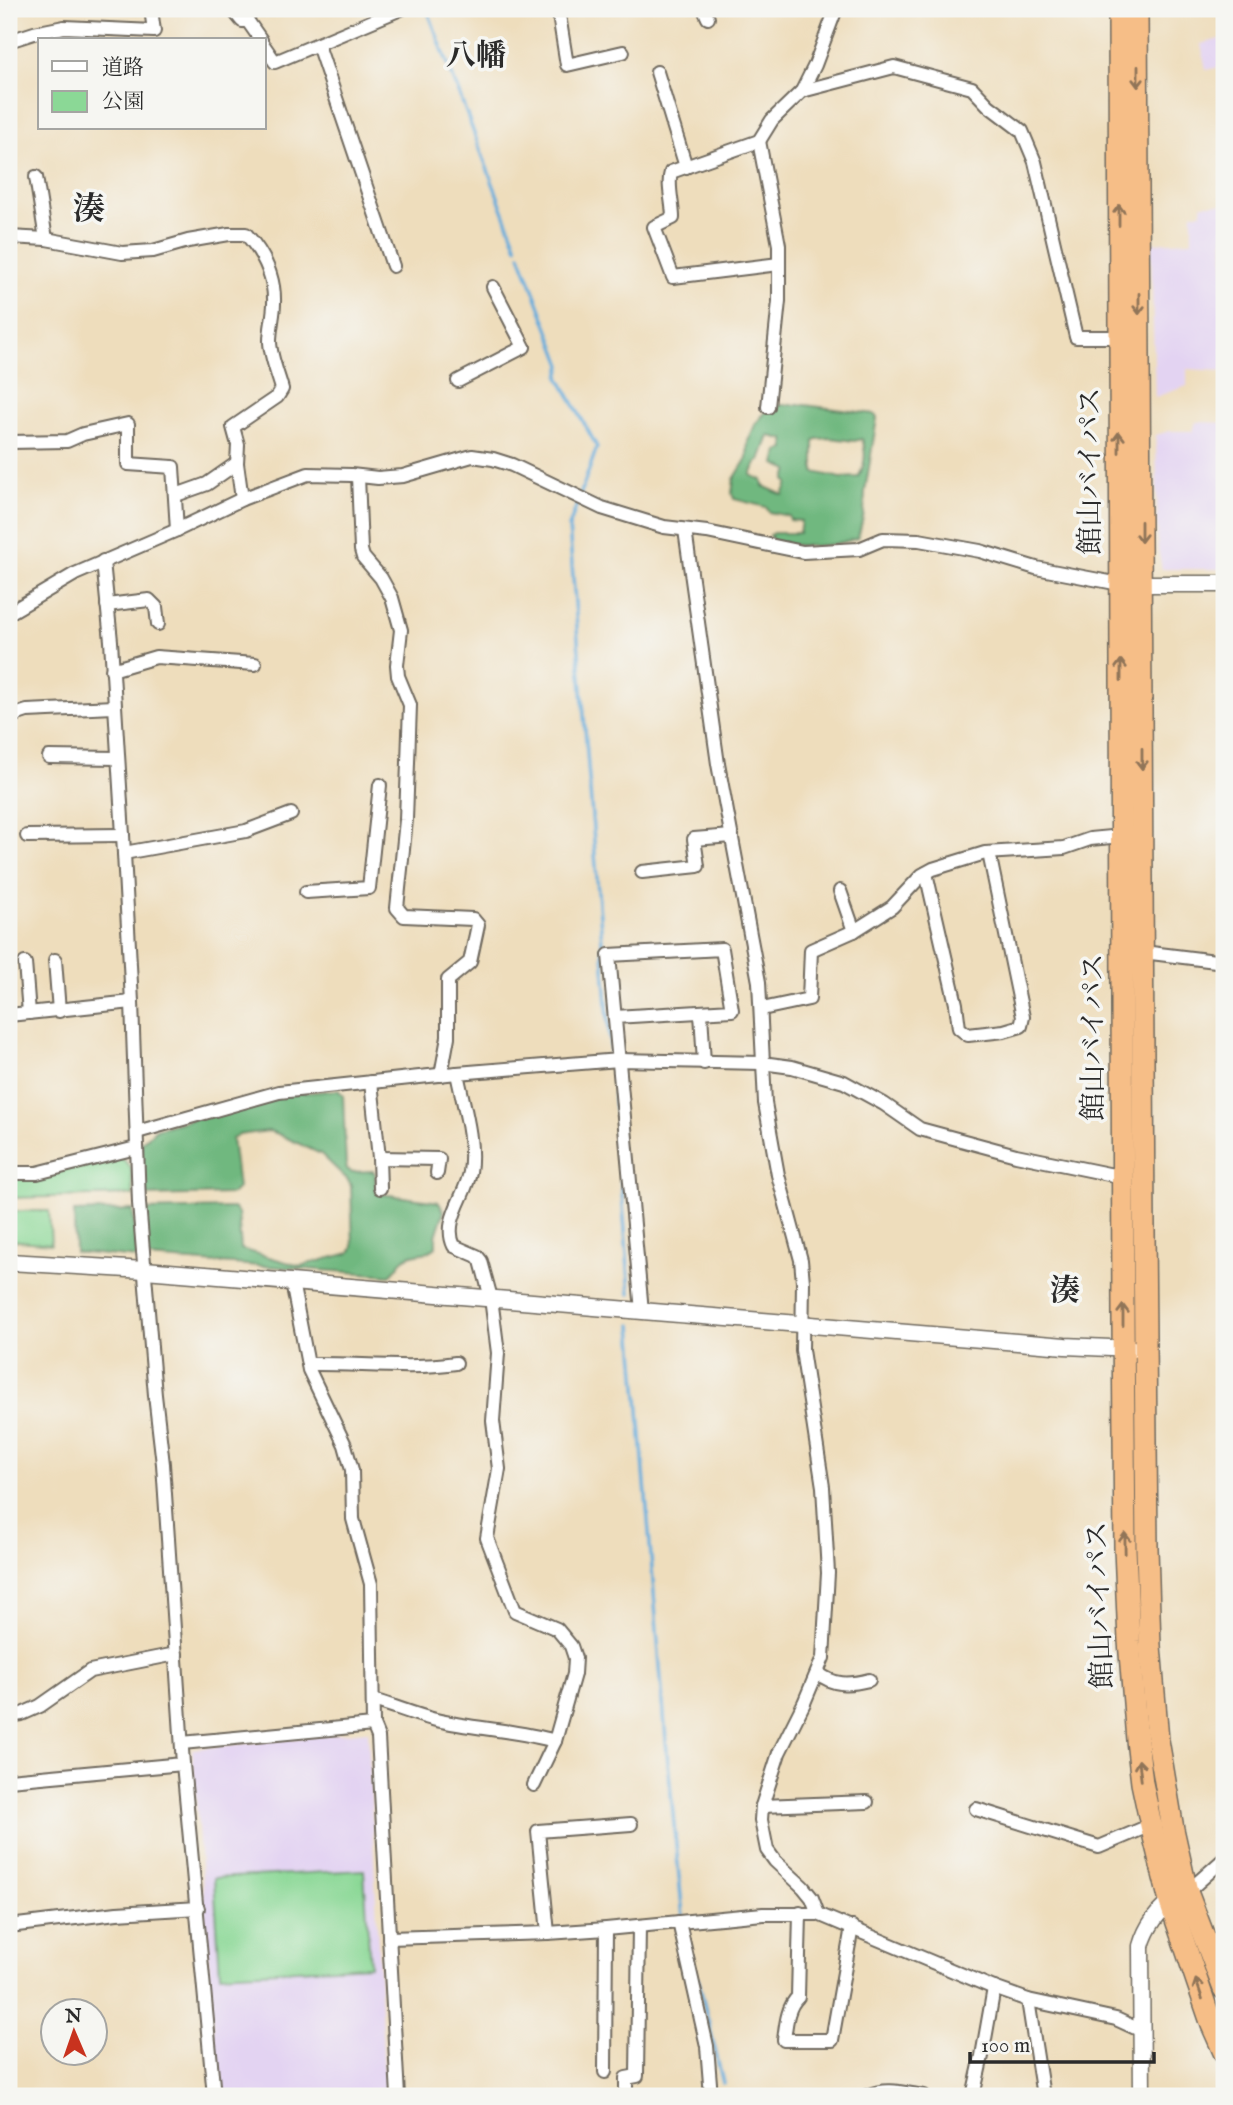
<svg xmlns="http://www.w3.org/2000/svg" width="1233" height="2105" font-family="'IM FELL English','Noto Serif JP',serif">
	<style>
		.built { fill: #e3d3f2 }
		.green { fill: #8bd896; stroke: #5b8260; stroke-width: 2 }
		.forest { fill: #70b87f; stroke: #4e7255; stroke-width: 2; fill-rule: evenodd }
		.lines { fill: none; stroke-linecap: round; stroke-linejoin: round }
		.stream { stroke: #64acdb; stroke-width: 3.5 }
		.minor-casing { stroke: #6f695e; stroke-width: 16 }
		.tertiary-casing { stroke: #6f695e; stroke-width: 19 }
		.trunk-casing { stroke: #6f695e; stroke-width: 24 }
		.minor { stroke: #fff; stroke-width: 12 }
		.tertiary { stroke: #fff; stroke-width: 16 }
		.trunk { stroke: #f6be87; stroke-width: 21 }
		.oneway { stroke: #907459 }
		.labels { text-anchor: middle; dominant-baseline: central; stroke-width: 7; stroke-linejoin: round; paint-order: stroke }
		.street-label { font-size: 28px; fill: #2b2b2b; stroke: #f6f6f2 }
		.neighbourhood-label { font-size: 30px; font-weight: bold; fill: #2b2b2b; stroke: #f6f6f2 }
		.quarter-label { font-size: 32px; font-weight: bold; fill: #2b2b2b; stroke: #f6f6f2 }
	</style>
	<rect width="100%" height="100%" fill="#f6f6f2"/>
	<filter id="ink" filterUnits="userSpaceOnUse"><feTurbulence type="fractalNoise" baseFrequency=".0143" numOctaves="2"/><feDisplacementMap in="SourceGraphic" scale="14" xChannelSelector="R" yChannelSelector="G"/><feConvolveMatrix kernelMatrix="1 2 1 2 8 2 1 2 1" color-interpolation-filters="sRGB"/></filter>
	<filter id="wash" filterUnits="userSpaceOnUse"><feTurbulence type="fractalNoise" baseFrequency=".00686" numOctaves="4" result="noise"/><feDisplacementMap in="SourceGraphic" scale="28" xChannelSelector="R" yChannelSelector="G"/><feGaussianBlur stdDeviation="1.57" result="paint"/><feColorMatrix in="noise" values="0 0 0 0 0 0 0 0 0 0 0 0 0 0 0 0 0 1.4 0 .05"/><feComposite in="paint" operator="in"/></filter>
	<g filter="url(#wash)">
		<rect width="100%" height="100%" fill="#eeddbc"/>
		<g class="built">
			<polygon points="1224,38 1224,66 1206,70 1201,44"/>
			<polygon points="1202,204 1224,204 1224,371 1187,369 1187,386 1155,397 1151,243 1192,241 1192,213 1202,213"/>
			<polygon points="1196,422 1224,423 1224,569 1162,569 1158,549 1156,435 1170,431 1193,431"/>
			<polygon points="368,1731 385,2096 219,2096 192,1749"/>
		</g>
		<g class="green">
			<polygon points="121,1157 131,1168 133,1195 9,1198 9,1179"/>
			<polygon points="9,1211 49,1211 51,1244 9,1240"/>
			<polygon points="364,1870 370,1966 220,1974 214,1878"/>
		</g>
		<g class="forest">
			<path d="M772,405H805L874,414L877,418L865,491L864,513L858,538C827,548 803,548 772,541L770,535L773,533H799L801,521L790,520L789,516L769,512L766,507L734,499L732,493L734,479L747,458L748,441L756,423ZM769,436L784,439L785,449L778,451L775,464L789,470L785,480L788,483L783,495L763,486L762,480L751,475L756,463L760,460ZM830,438L854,441L862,439C867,451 865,467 858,477L841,478L814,472V441L817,439Z"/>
			<path d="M338,1090L343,1095L346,1168L351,1172L373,1171L375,1173L376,1191L381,1194L439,1202L444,1211L436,1236V1247C428,1255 417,1252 407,1257C400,1261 397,1270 390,1275L148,1258L145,1210L233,1208L238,1213L241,1249L300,1266L350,1253L353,1247L351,1186L348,1180L321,1154L276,1133L269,1131L238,1135L232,1139L238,1188L232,1194L145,1196L141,1143L156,1129L279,1095Z"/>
			<polygon points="133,1210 137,1258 75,1252 74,1212"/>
		</g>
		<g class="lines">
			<g class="stream">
				<polyline points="427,9 517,247"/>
				<polyline points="520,255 562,365 559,377 597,447 569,527 630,1294"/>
				<polyline points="632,1325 667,1752 683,1917"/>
				<polyline points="698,1979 723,2083"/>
			</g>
		</g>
	</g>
	<g filter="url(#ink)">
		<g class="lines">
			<defs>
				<g id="minor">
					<polyline points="232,9 242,21 247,20 261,40"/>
					<polyline points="558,9 567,65 623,52"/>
					<polyline points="704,9 708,18"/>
					<polyline points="9,41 34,33 64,27 154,31 151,9"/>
					<polyline points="318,45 393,266"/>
					<polyline points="264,46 275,62 401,9"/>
					<polyline points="657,72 686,167"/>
					<polyline points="802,91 894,67 972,88 989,106 1022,131 1035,162 1076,337 1119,337"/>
					<polyline points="759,141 779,245 779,301 768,407"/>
					<polyline points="36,177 46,239"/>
					<path d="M9,237L46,239L122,253L153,251L188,241L229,234H246C263,253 275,276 274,303C274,315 270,328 270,341C270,356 278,374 282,389L277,397L233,427L238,445L237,463L242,499"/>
					<path d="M779,264L673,277L654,227L673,218C673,203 667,185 671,172L759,141L772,120L802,91L815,65L836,9"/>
					<polyline points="458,381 524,347 493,287"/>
					<polyline points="9,442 67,441 83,434 128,424 128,464 173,467 177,530"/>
					<polyline points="358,476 361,550 363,557 381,578 392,598 401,630 397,665 398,676 410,705 406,820 397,908 404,916 473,919 478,925 470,962 448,980 448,1037 441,1075"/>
					<polyline points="176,495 207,484 237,463"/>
					<polyline points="685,530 718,764 759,982 765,1103 778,1175 801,1260 803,1282 802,1350 823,1487 828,1573 823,1658 804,1703 779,1753 762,1806 761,1820 767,1850 775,1861 803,1887 812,1898 818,1914"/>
					<polyline points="103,561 111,641 123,835 132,1002 139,1203 155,1395 163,1464 183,1764 214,2096"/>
					<polyline points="107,605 149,600 156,607 158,624"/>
					<polyline points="9,613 75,574 177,530 242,499 308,474 351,475 378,478 390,477 403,476 472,456 493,459 512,465 602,508 664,527 707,532 803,552 859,549 883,539 919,540 980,551 1036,568 1120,584"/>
					<polyline points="112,670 156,657 255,664"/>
					<polyline points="9,717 27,711 114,707"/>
					<polyline points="49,757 117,758"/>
					<polyline points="27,836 123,835"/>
					<polyline points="124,853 246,831 291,814"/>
					<polyline points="642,872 698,866 694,839 732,836"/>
					<polyline points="926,873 956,1004 959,1028 968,1035 1004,1031 1021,1026 1023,1017 989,853"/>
					<polyline points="840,891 854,931"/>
					<polyline points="306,892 369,888 380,785"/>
					<polyline points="1143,952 1224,962"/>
					<polyline points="55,960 59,1011"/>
					<polyline points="25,963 29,1013"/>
					<polyline points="762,1009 809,999 811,950 854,931 892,907 922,875 933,869 985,853 1064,848 1090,839 1122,836"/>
					<polyline points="701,1013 704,1063"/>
					<polyline points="9,1015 132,1002"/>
					<polyline points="615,1017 732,1010 722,949 609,955 642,1311"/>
					<path d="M457,1073C463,1104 475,1140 470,1172C466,1196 442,1221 454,1246L477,1256L481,1261L491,1298L498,1353L493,1421L499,1469L487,1538L515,1611L557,1629L571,1646L575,1658L574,1674L555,1741L534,1785"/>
					<polyline points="371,1082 379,1158 380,1188"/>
					<polyline points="137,1132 279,1092 457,1073 619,1060 762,1063 792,1067 844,1082 884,1104 920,1129 1016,1155 1123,1177"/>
					<polyline points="379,1158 439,1159 437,1173"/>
					<polyline points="9,1173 37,1173 136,1148"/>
					<polyline points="292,1282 309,1370 345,1445 352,1470 353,1519 371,1584 373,1725 378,1737 398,2096"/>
					<path d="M308,1364C357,1363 409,1370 456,1363"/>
					<path d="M818,1673C834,1686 849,1685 869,1680"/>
					<path d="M373,1700C394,1706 415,1715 436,1720C475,1729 516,1730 555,1741"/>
					<polyline points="9,1716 22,1714 40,1706 90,1671 176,1654"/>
					<polyline points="182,1743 373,1725"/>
					<polyline points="9,1780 183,1764"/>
					<polyline points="762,1806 867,1802"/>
					<polyline points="976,1809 1099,1847 1151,1825"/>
					<polyline points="1187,1892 1224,1859"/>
					<path d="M800,1913L798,1997C787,2007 786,2025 784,2040H832L852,1927"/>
					<polyline points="679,1922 707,2046 711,2096"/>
					<polyline points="9,1926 117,1913 198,1908"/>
					<polyline points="548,1933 538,1831 631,1824"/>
					<polyline points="389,1938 548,1933 606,1929 763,1914 818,1914 994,1988 1028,2000 1116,2019 1142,2031"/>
					<polyline points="1028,2000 1043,2096"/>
					<polyline points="605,2072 606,1929"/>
					<polyline points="626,2096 626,2078 637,2076 639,1926"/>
					<path d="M867,2096C885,2087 905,2093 924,2096"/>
					<polyline points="973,2096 982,2056 994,1988"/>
				</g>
				<g id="tertiary">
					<polyline points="1129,584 1224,584"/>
					<polyline points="9,1262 145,1270 1065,1346 1133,1349"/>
					<path d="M1142,2096L1141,1946C1146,1928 1159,1908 1176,1899"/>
				</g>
				<g id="trunk">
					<polyline points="1119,9 1123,1323 1125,1549 1129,1641 1137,1740 1142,1783 1151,1825 1170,1902 1212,2025 1224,2052"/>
					<polyline points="1137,9 1144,1232 1147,1548 1150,1646 1158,1740 1173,1829 1187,1892 1224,1989"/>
				</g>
			</defs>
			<use href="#minor" class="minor-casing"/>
			<use href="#tertiary" class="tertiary-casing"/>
			<use href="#trunk" class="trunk-casing"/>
			<use href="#minor" class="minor"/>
			<use href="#tertiary" class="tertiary"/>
			<use href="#trunk" class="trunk"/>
		</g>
		<defs><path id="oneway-shaft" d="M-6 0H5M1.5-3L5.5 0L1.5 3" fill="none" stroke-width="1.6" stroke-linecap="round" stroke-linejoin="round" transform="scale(1.75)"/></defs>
		<g class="oneway">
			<use href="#oneway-shaft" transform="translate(1138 77) rotate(90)"/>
			<use href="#oneway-shaft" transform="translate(1119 215) rotate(-90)"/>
			<use href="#oneway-shaft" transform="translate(1139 304) rotate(90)"/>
			<use href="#oneway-shaft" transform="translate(1119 442) rotate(-90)"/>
			<use href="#oneway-shaft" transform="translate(1141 532) rotate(90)"/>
			<use href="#oneway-shaft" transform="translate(1121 670) rotate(-90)"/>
			<use href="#oneway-shaft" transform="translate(1142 759) rotate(90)"/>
			<use href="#oneway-shaft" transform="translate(1123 1315) rotate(-90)"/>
			<use href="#oneway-shaft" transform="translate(1125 1543) rotate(-91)"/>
			<use href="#oneway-shaft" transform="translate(1140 1770) rotate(-97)"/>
			<use href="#oneway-shaft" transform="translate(1199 1989) rotate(-109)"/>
		</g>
	</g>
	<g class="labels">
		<g class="street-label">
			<text transform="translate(1091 471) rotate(-90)">館山バイパス</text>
			<text transform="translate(1094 1037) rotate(-90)">館山バイパス</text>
			<text transform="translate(1101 1605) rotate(-92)">館山バイパス</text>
		</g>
		<g class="neighbourhood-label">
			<text x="476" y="57">八幡</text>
			<text x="1065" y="1292">湊</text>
		</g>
		<g class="quarter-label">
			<text x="89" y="210">湊</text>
		</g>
	</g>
	<rect width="1233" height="2105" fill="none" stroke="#f6f6f2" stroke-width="35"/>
	<rect x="38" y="38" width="228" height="91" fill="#f6f6f2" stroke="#a5a5a2" stroke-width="2"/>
	<rect x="52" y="61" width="35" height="10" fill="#ffffff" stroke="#a5a5a2" stroke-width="2"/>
	<text x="102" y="74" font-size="21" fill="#2b2b2b">道路</text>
	<rect x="52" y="91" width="35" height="21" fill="#8bd896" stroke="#a5a5a2" stroke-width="2"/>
	<text x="102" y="108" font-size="21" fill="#2b2b2b">公園</text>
	<g transform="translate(74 2032) rotate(358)"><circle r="33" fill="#f6f6f2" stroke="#a5a5a2" stroke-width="2"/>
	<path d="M0-5L12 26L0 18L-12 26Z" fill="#c8321e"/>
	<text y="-10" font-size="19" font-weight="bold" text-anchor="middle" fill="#2b2b2b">N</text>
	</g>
	<path d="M970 2052v10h184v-10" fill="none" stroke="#2b2b2b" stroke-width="3.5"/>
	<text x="981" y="2052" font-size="21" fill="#2b2b2b" stroke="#f6f6f2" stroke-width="5" paint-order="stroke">100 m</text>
</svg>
